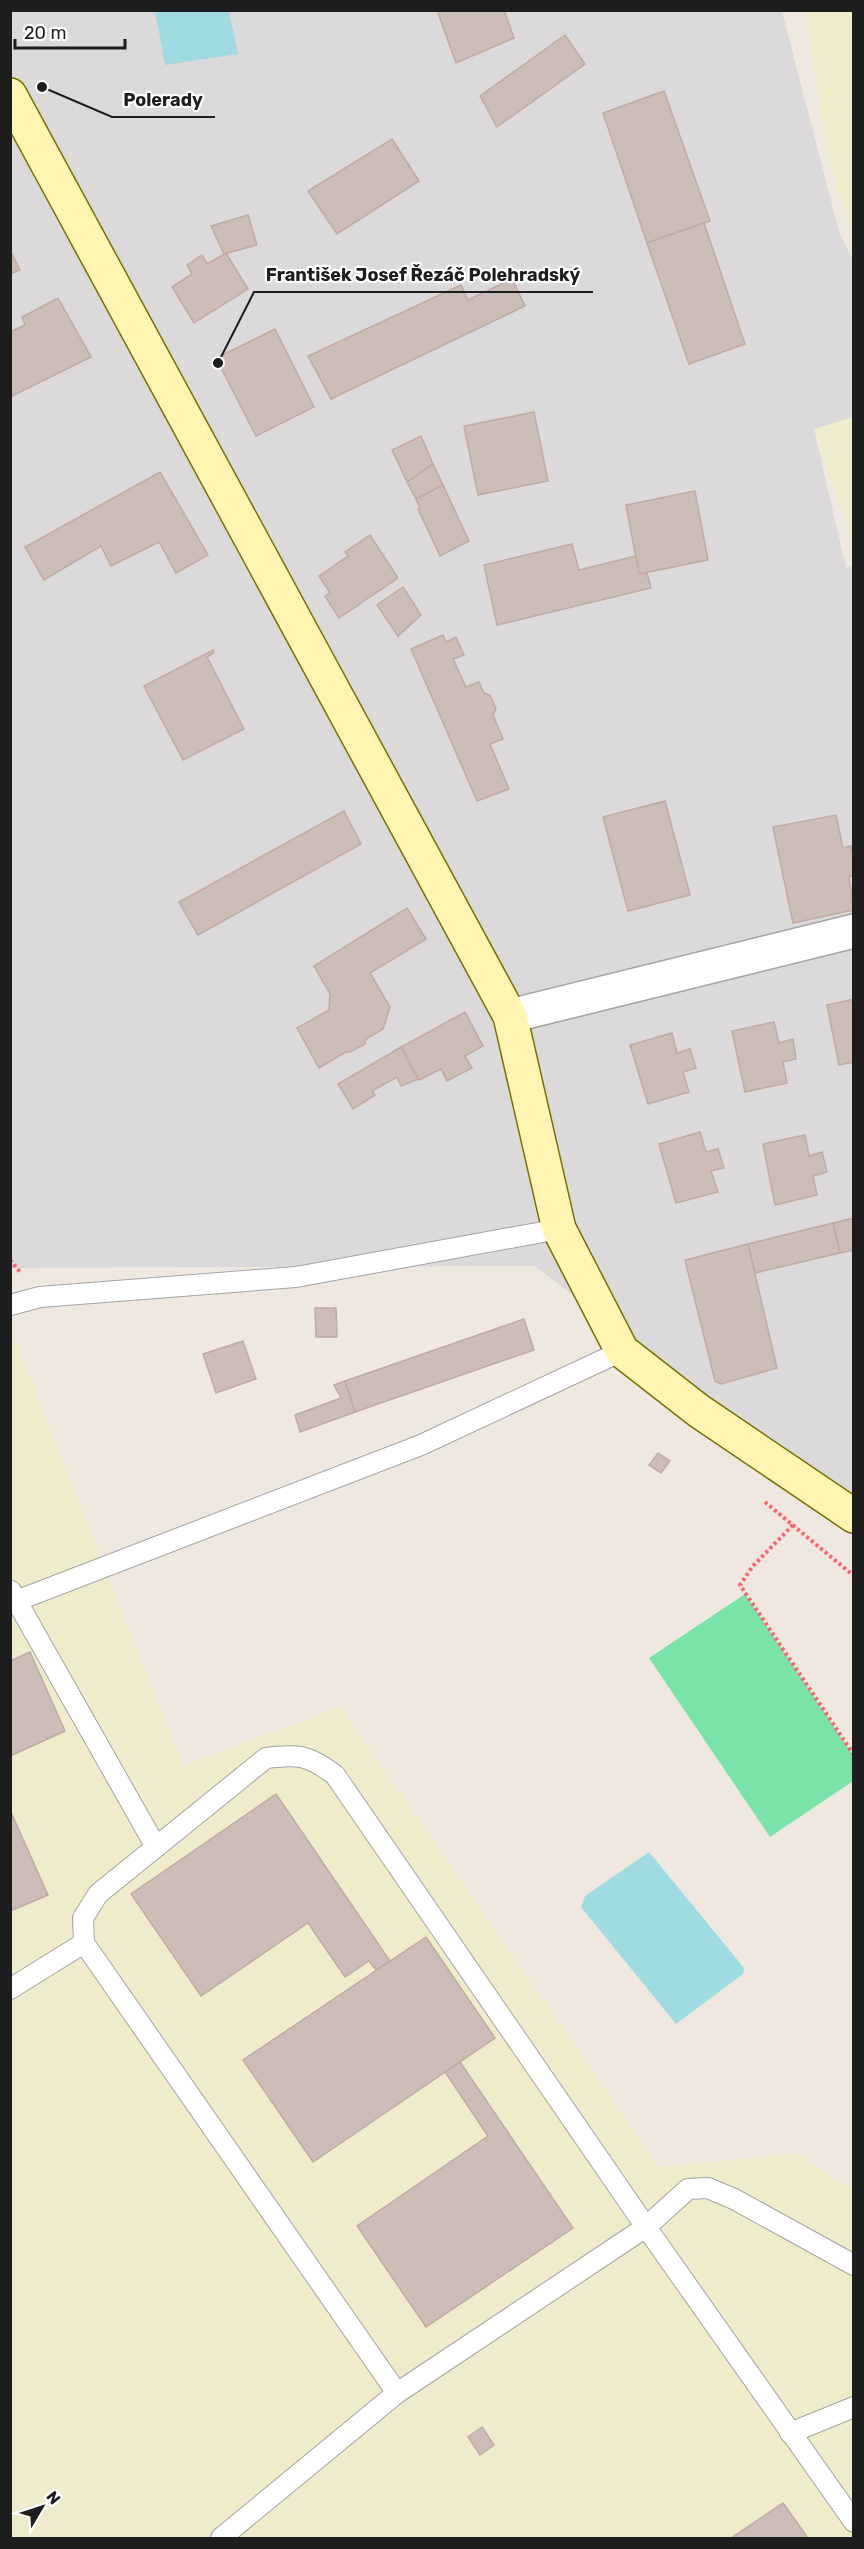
<svg xmlns="http://www.w3.org/2000/svg" width="864" height="2549" font-family="Rubik,sans-serif">
	<style>
		.residential { fill: #dbd9da }
		.farmland { fill: #efeccb }
		.pitch { fill: #7ae3a9 }
		.water { fill: #9fdbe0 }
		.building { fill: #cbbdb8; stroke: #c1aba3; stroke-width: 1.5 }
		.lines { fill: none; stroke-linecap: round; stroke-linejoin: round }
		.lane-casing { stroke: #a4a4a4; stroke-width: 22 }
		.street-casing { stroke: #a4a4a4; stroke-width: 36 }
		.secondary-casing { stroke: #777100; stroke-width: 36 }
		.path { stroke: #ff626c; stroke-width: 4; stroke-dasharray: 3 3; stroke-linecap: butt }
		.lane { stroke: #fff; stroke-width: 20 }
		.street { stroke: #fff; stroke-width: 33 }
		.secondary { stroke: #fdf5b1; stroke-width: 33 }
		.leader { fill: none; stroke: #1d1d1d; stroke-width: 2 }
		.callout-dot { fill: #1d1d1d; stroke: #fff; stroke-width: 2 }
		.callout-label { font-size: 18px; text-anchor: middle; font-weight: bold; fill: #1d1d1d; stroke: #fff; stroke-width: 4.5; stroke-linejoin: round; paint-order: stroke }
	</style>
	<rect width="100%" height="100%" fill="#efe8e1"/>
	<polygon class="residential" points="10,11 782,11 839,232 853,261 853,417 814,429 846,568 854,566 853,1511 535,1266 11,1268"/>
	<g class="farmland">
		<polygon points="805,11 853,11 853,236 829,164"/>
		<polygon points="853,417 854,417 853,544 814,429"/>
		<polygon points="10,1327 183,1765 341,1707 659,2167 797,2153 853,2191 853,2538 11,2538"/>
	</g>
	<polygon class="pitch" points="745,1594 853,1755 853,1781 770,1837 649,1658"/>
	<g class="water">
		<polygon points="155,11 229,11 238,54 165,65"/>
		<polygon points="649,1852 744,1968 743,1974 676,2024 581,1907 585,1896"/>
	</g>
	<g class="building">
		<polygon points="437,10 504,10 514,38 456,63"/>
		<polygon points="565,35 585,64 497,127 480,96"/>
		<polygon points="664,91 710,221 647,243 603,113"/>
		<polygon points="392,139 419,181 337,234 308,191"/>
		<polygon points="248,215 257,245 224,254 211,226"/>
		<polygon points="704,223 745,344 689,364 647,243"/>
		<polygon points="10,250 20,270 10,274"/>
		<polygon points="226,253 248,289 194,323 172,287 192,274 187,265 202,255 207,264"/>
		<polygon points="512,279 525,306 331,399 308,356 461,285 468,300"/>
		<polygon points="58,298 91,357 10,397 10,332 25,325 22,317"/>
		<polygon points="275,329 314,407 256,436 216,358"/>
		<polygon points="534,412 548,481 478,495 464,426"/>
		<polygon points="421,436 433,464 407,482 392,450"/>
		<polygon points="433,464 443,485 416,499 407,482"/>
		<polygon points="160,472 208,555 176,573 159,542 111,566 101,546 44,580 25,547"/>
		<polygon points="443,485 469,541 440,556 418,509 420,508 416,499"/>
		<polygon points="695,491 708,560 639,574 626,505"/>
		<polygon points="370,535 398,578 339,618 325,596 330,593 319,576 348,556 345,552"/>
		<polygon points="572,544 579,570 636,556 639,574 647,573 651,588 497,625 484,565"/>
		<polygon points="403,587 421,615 398,636 377,605"/>
		<polygon points="443,635 446,642 456,637 464,655 453,659 466,687 479,682 484,693 490,695 496,709 493,715 503,739 490,744 509,789 477,801 411,649"/>
		<polygon points="213,650 214,653 207,657 244,729 183,760 144,686"/>
		<polygon points="665,801 690,895 628,911 603,817"/>
		<polygon points="344,811 361,844 198,935 179,902"/>
		<polygon points="836,815 843,848 851,846 854,860 854,875 849,877 854,910 793,923 773,827"/>
		<polygon points="407,908 426,939 370,973 390,1007 383,1029 366,1039 365,1044 350,1052 346,1052 319,1068 297,1028 329,1010 330,994 314,966"/>
		<polygon points="854,999 854,1062 839,1065 827,1005"/>
		<polygon points="465,1012 483,1046 465,1056 472,1068 447,1081 441,1069 419,1080 401,1047"/>
		<polygon points="774,1022 779,1043 793,1039 796,1059 783,1062 787,1083 745,1092 732,1031"/>
		<polygon points="672,1033 677,1053 690,1049 696,1068 683,1072 689,1092 648,1104 630,1045"/>
		<polygon points="401,1047 418,1079 401,1086 397,1077 372,1091 375,1095 353,1109 338,1084"/>
		<polygon points="700,1132 706,1152 718,1149 724,1168 711,1171 718,1192 676,1203 659,1144"/>
		<polygon points="805,1135 809,1156 822,1152 827,1172 813,1176 817,1195 775,1205 763,1144"/>
		<polygon points="854,1218 854,1250 840,1253 833,1223"/>
		<polygon points="833,1223 840,1253 755,1273 748,1244"/>
		<polygon points="748,1244 777,1368 721,1384 715,1381 685,1260"/>
		<polygon points="315,1308 336,1308 337,1337 316,1337"/>
		<polygon points="524,1319 534,1350 355,1412 345,1381"/>
		<polygon points="243,1341 256,1379 216,1393 203,1354"/>
		<polygon points="345,1381 355,1412 300,1432 295,1415 341,1398 334,1385"/>
		<polygon points="658,1453 670,1461 661,1473 649,1465"/>
		<polygon points="30,1652 65,1731 10,1756 10,1661"/>
		<polygon points="276,1794 390,1961 376,1970 369,1961 345,1977 308,1923 201,1996 131,1894"/>
		<polygon points="10,1810 48,1895 10,1911"/>
		<polygon points="426,1937 495,2038 313,2162 243,2060"/>
		<polygon points="460,2062 573,2228 426,2327 357,2226 488,2136 445,2072"/>
		<polygon points="482,2427 494,2445 480,2455 468,2437"/>
		<polygon points="783,2503 808,2538 731,2538"/>
	</g>
	<g class="lines">
		<defs>
			<g id="lane">
				<polyline points="10,1305 40,1297 296,1277 559,1229"/>
				<polyline points="11,1591 156,1847"/>
				<polyline points="16,1601 421,1445 622,1351"/>
				<polyline points="10,1989 84,1943"/>
				<path d="M397,2393L84,1943L83,1918L98,1894L266,1758C299,1754 308,1755 335,1775L646,2227L854,2522"/>
				<polyline points="790,2433 854,2407"/>
				<polyline points="221,2538 397,2393 646,2227 688,2189 708,2188 734,2199 854,2265"/>
			</g>
			<polyline id="street" points="510,1016 854,931"/>
			<polyline id="secondary" points="10,95 510,1016 559,1229 622,1351 699,1411 854,1516"/>
		</defs>
		<use href="#lane" class="lane-casing"/>
		<use href="#street" class="street-casing"/>
		<use href="#secondary" class="secondary-casing"/>
		<g class="path">
			<polyline points="10,1260 21,1273"/>
			<polyline points="765,1502 854,1576"/>
			<polyline points="793,1525 753,1566 740,1585 854,1755"/>
		</g>
		<use href="#lane" class="lane"/>
		<use href="#street" class="street"/>
		<use href="#secondary" class="secondary"/>
	</g>
	<path class="leader" d="M42 87L112 117H215M218 363L254 292H593"/>
	<g class="callout-dot">
		<circle cx="42" cy="87" r="6"/>
		<circle cx="218" cy="363" r="6"/>
	</g>
	<g class="callout-label">
		<text x="163" y="106">Polerady</text>
		<text x="423" y="281">František Josef Řezáč Polehradský</text>
	</g>
	<rect width="864" height="2549" fill="none" stroke="#1d1d1d" stroke-width="24"/>
	<g transform="translate(42 2507) rotate(51)" stroke="#ffffff" stroke-width="4.5" paint-order="stroke">
	<path d="M0-4.5L10 22L0 15L-10 22Z" fill="#1d1d1d"/>
	<text y="-9" font-size="16" font-weight="bold" text-anchor="middle" fill="#1d1d1d">N</text>
	</g>
	<path d="M15 39v9h110v-9" fill="none" stroke="#1d1d1d" stroke-width="3"/>
	<text x="24" y="39" font-size="18" fill="#1d1d1d" stroke="#ffffff" stroke-width="4.5" paint-order="stroke">20 m</text>
</svg>
